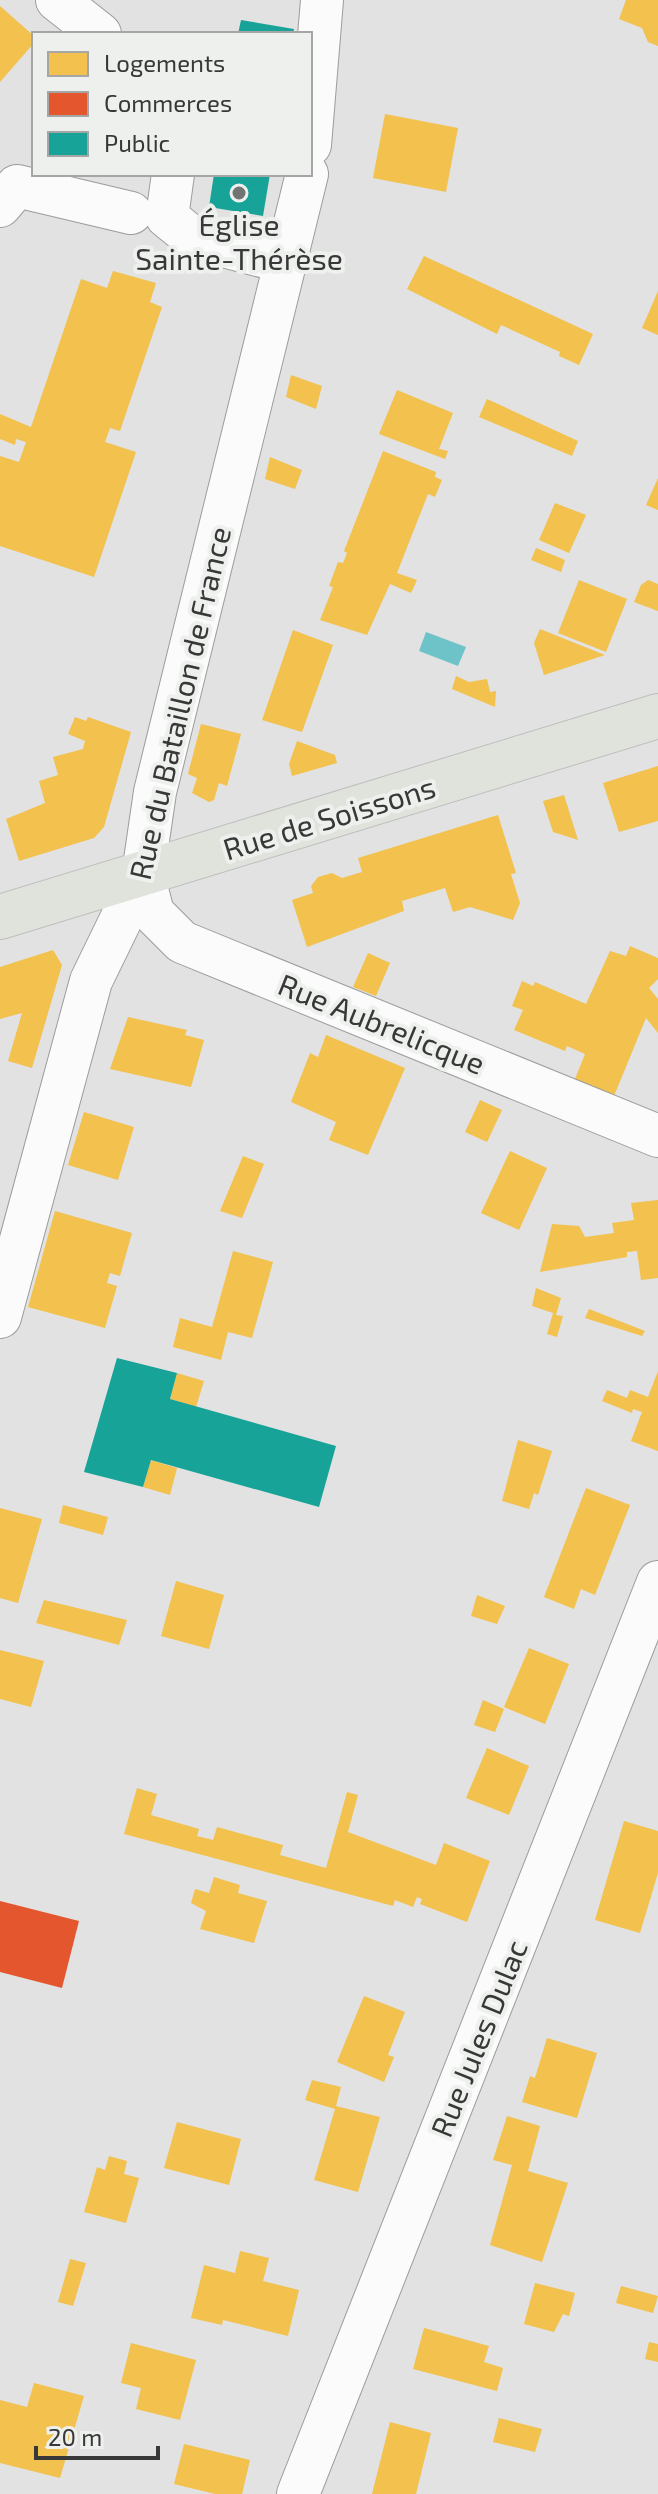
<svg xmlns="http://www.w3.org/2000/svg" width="658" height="2494" font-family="'Exo 2',sans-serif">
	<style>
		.water { fill: #6ec3c9 }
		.homes { fill: #f2c14e }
		.shops { fill: #e4572e }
		.public { fill: #17a398 }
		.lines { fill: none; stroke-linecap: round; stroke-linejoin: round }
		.minor-casing { stroke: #9b9c9b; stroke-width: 44 }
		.major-casing { stroke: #bebebe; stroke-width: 46 }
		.minor { stroke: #fafbfa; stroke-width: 42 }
		.major { stroke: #dfe3dc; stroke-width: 44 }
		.poi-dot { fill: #727472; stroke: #eef0ee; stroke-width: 3 }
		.labels { text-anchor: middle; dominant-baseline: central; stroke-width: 8; stroke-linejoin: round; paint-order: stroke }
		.poi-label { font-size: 30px; fill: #373837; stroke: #eef0ee }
		.street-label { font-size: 30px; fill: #373837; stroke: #eef0ee }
	</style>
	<rect width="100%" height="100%" fill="#e1e2e1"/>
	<polygon class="water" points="426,632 466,647 458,666 419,651"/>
	<g class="homes">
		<polygon points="626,0 658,0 658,46 648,42 642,28 619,19"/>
		<polygon points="0,6 34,36 34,43 0,82"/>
		<polygon points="385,114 458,128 446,192 373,178"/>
		<polygon points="424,256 593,334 579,365 559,356 560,352 501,325 497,334 407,289"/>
		<polygon points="113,271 156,283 150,302 162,307 120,431 110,428 105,442 136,452 94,577 0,546 0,456 19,462 26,442 16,439 15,445 0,439 0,414 31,427 81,279 107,288"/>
		<polygon points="658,291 658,335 642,328"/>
		<polygon points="291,375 322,386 316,409 286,397"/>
		<polygon points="397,390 453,413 439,449 448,451 445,459 379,434"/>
		<polygon points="487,399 578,441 572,456 479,417"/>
		<polygon points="383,451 436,472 435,477 442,480 435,497 428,494 397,573 417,580 411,593 390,584 367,635 320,620 333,587 329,586 338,562 343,563 347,553 344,551"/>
		<polygon points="270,457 302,470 295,489 265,479"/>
		<polygon points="658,478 658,510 646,505"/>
		<polygon points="555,503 586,515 569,553 539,540"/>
		<polygon points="536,548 565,560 561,572 531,560"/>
		<polygon points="579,580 627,599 606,652 558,633"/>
		<polygon points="648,580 658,584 658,611 634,602 641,585"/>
		<polygon points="540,629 605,655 544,675 534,643"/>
		<polygon points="293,630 333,645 302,732 262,720"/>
		<polygon points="456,676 469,682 487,679 490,692 496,691 495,707 452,689"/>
		<polygon points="75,717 86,721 88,717 131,732 104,827 94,838 19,861 6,819 45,803 39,781 58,775 53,757 83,749 85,741 68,734"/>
		<polygon points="201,724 241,734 227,786 219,783 214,800 209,802 192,793 197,778 188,774"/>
		<polygon points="297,741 335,755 337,763 292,776 289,764"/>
		<polygon points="658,766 658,821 619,832 603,783"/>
		<polygon points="564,795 578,840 553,832 543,801"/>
		<polygon points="498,815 516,873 511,874 520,903 513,920 470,907 453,912 445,888 402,901 404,911 307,947 292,900 313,893 311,886 318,877 332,873 342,878 362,872 358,858"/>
		<polygon points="630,946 658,958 658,979 649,988 658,999 658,1033 646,1018 614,1096 575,1079 585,1054 567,1046 565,1051 514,1030 523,1010 512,1006 522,981 533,986 535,982 586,1004 610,951 626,956"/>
		<polygon points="53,950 62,965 32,1068 8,1061 22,1013 0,1019 0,967"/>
		<polygon points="368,953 390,963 376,996 353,987"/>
		<polygon points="128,1017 187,1030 185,1035 204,1040 191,1087 110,1069"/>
		<polygon points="326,1035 405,1068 368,1155 329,1140 336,1122 291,1102 310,1053 318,1057"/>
		<polygon points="480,1100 502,1110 487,1142 465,1132"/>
		<polygon points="84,1112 134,1127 118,1180 68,1165"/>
		<polygon points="510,1151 547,1168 519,1230 481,1213"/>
		<polygon points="243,1156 264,1164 242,1218 220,1211"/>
		<polygon points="658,1200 658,1278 641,1280 637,1251 627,1252 627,1257 540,1272 552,1224 579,1226 585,1237 614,1233 612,1223 634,1220 631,1203"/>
		<polygon points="55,1211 132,1233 120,1276 110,1273 107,1283 117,1286 105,1328 28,1307"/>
		<polygon points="233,1251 273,1262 252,1338 228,1332 221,1360 173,1347 180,1318 212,1327"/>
		<polygon points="536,1288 561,1298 556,1315 563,1316 557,1337 547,1334 553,1313 532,1306"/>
		<polygon points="589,1309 645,1331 642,1336 585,1318"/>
		<polygon points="658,1371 658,1451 631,1441 642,1412 633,1409 632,1413 602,1401 607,1390 627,1398 630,1390 648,1397"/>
		<polygon points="177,1373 204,1381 196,1407 170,1399"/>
		<polygon points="518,1440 552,1451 538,1495 534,1493 529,1509 502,1501"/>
		<polygon points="151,1460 177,1468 170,1495 143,1487"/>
		<polygon points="586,1488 630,1505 595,1595 581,1589 574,1609 544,1597"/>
		<polygon points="63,1505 108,1517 103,1535 59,1523"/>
		<polygon points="0,1508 42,1519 18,1603 0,1598"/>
		<polygon points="176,1581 224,1595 209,1649 161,1636"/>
		<polygon points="477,1595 505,1606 497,1624 471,1616"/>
		<polygon points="44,1600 127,1620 119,1645 36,1623"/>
		<polygon points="529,1648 569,1664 545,1724 504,1707"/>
		<polygon points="0,1650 44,1661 31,1707 0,1699"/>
		<polygon points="483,1700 504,1709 495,1732 474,1725"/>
		<polygon points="487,1748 529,1766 509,1815 466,1798"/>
		<polygon points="137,1788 157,1794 151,1815 199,1829 197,1836 213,1840 217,1827 283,1845 280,1855 326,1868 347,1792 358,1795 348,1832 436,1865 444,1843 490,1861 467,1922 420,1904 422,1899 417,1897 413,1907 395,1900 393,1906 124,1834"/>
		<polygon points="624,1821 658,1831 658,1873 640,1933 595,1920"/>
		<polygon points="214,1877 240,1885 238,1893 267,1901 254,1943 200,1929 206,1911 191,1903 195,1889 209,1893"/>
		<polygon points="364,1996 405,2012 388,2055 394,2057 384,2082 337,2062"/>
		<polygon points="547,2038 597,2053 577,2118 522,2102 530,2076 535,2078"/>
		<polygon points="312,2080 341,2087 336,2106 380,2117 358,2192 314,2180 335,2109 305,2100"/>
		<polygon points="507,2116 540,2126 528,2171 568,2183 542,2262 490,2245 512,2165 493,2160"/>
		<polygon points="177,2122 241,2139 229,2185 164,2168"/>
		<polygon points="109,2156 127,2161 124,2174 139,2178 126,2223 84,2212 97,2167 105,2170"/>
		<polygon points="240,2251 269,2258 263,2281 299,2290 288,2336 223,2320 222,2325 191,2318 204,2265 235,2273"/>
		<polygon points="70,2259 86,2263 73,2306 58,2302"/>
		<polygon points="535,2283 575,2293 569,2316 563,2314 554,2332 524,2324"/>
		<polygon points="621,2286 658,2296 653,2313 616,2303"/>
		<polygon points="424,2328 489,2346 484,2362 503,2368 497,2391 413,2369"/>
		<polygon points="649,2342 658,2344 658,2362 645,2359"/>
		<polygon points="131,2343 196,2360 180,2420 136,2409 141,2388 121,2383"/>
		<polygon points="34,2383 84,2396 60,2478 0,2463 0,2400 27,2407"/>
		<polygon points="499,2418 542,2429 535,2452 493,2442"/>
		<polygon points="390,2422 431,2433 416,2494 372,2494"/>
		<polygon points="184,2444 250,2460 242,2494 215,2494 174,2484"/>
	</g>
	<polygon class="shops" points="0,1901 79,1921 62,1988 0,1972"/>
	<g class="public">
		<polygon points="241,20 294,29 293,34 238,34"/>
		<polygon points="214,174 270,174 263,216 209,207"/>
		<polygon points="117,1358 177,1373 170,1399 336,1446 319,1507 151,1460 143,1487 84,1472"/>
	</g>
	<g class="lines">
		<defs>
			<g id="minor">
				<polyline points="57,0 100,34"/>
				<polyline points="310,145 322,0"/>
				<polyline points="173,174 167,217 193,238 285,262"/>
				<polyline points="0,206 17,186 131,213"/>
				<polyline points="143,874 153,913 182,942 658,1136"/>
				<polyline points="0,1317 91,981 143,874 155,792 307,174"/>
				<polyline points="298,2494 658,1582"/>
			</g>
			<polyline id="major" points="0,917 658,716"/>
		</defs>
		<use href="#minor" class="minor-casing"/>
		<use href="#major" class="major-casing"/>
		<use href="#minor" class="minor"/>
		<use href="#major" class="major"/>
	</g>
	<circle class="poi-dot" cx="239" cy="193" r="8"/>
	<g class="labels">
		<g class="poi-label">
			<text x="239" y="224">Église<tspan x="239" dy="34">Sainte-Thérèse</tspan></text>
		</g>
		<g class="street-label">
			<text transform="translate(179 703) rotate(-77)">Rue du Bataillon de France</text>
			<text transform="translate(329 817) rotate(-17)">Rue de Soissons</text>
			<text transform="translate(382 1023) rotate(22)">Rue Aubrelicque</text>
			<text transform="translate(478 2038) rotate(-68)">Rue Jules Dulac</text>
		</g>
	</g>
	<rect x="32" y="32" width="280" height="144" fill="#eef0ee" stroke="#a5a6a5" stroke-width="2"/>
	<rect x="48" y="52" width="40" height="24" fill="#f2c14e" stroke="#a5a6a5" stroke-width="2"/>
	<text x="104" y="72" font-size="24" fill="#373837">Logements</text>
	<rect x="48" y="92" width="40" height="24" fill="#e4572e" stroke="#a5a6a5" stroke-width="2"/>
	<text x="104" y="112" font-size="24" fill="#373837">Commerces</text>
	<rect x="48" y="132" width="40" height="24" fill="#17a398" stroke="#a5a6a5" stroke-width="2"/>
	<text x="104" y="152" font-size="24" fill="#373837">Public</text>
	<path d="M36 2446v12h122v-12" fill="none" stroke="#373837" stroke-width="4"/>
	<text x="48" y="2446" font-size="24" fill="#373837" stroke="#eef0ee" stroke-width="6" paint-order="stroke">20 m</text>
</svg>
